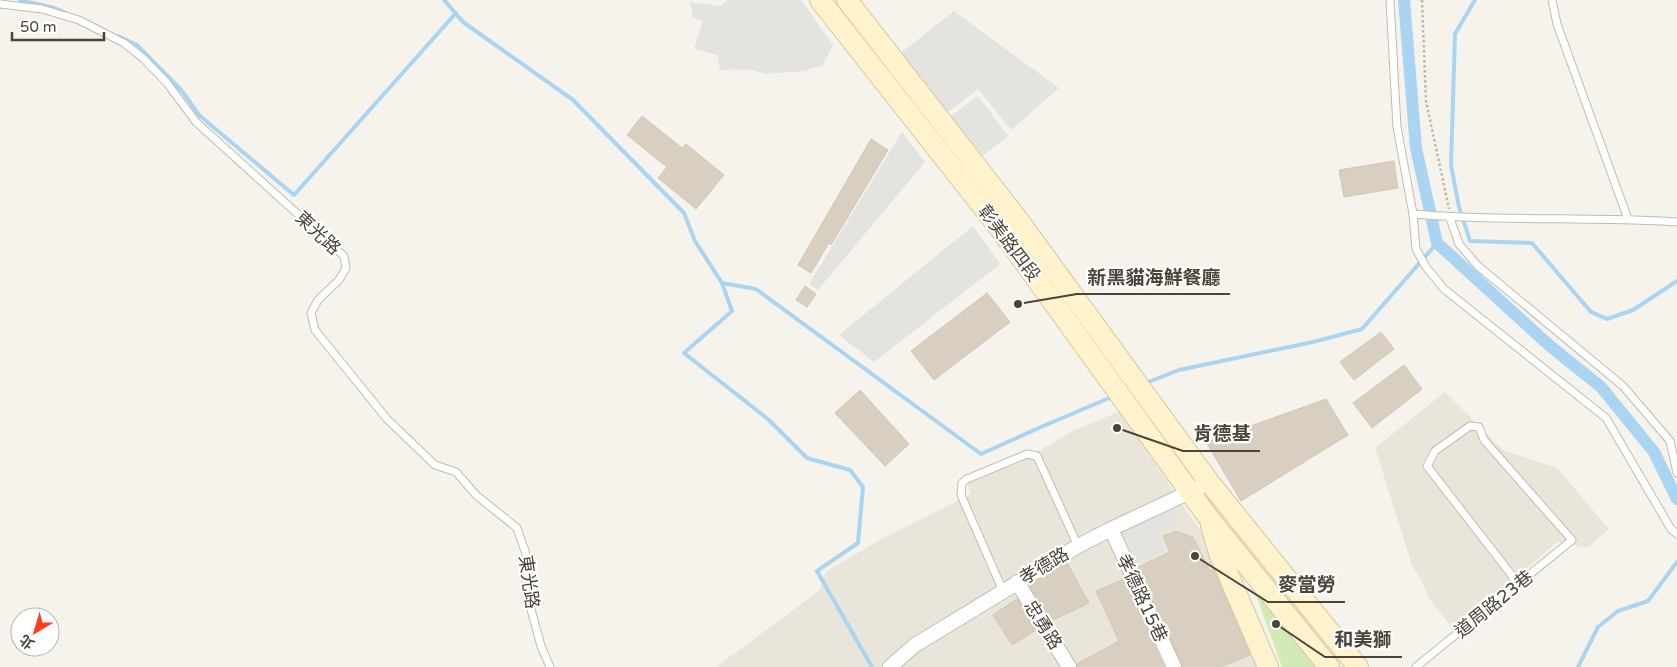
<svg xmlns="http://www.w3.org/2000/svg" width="1677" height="667" font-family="'Varela Round','Noto Sans TC',sans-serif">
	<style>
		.residential { fill: #eae5da }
		.green { fill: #d2eab5 }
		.parking { fill: #e5e3e0 }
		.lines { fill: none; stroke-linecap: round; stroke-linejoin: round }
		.stream { stroke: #a9d4f2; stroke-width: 4 }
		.canal { stroke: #a9d4f2; stroke-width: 12 }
		.building { fill: #d8cfc1; stroke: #d3c7b4 }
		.service-casing { stroke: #c2bbae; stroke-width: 9 }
		.minor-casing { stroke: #c2bbae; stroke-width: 16 }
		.secondary-casing { stroke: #d6c79b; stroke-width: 22 }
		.path { stroke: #c4b79f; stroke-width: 2.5; stroke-dasharray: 2.5 2.5; stroke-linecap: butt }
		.service { stroke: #fff; stroke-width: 7 }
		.minor { stroke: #fff; stroke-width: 14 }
		.secondary { stroke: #fff3cd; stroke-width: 20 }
		.labels { text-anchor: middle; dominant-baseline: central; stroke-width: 4.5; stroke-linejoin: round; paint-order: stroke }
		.street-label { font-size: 18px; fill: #4b4439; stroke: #fff }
		.leader { fill: none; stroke: #4b4439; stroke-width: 2 }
		.callout-dot { fill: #4b4439; stroke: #fff; stroke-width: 2 }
		.callout-label { font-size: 19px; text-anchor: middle; font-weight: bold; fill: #4b4439; stroke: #fff; stroke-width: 4.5; stroke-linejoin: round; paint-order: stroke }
	</style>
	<rect width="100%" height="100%" fill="#f6f3ec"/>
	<g class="residential">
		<polygon points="1445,392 1503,450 1557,468 1609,529 1587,548 1557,542 1455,631 1429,599 1421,579 1413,568 1375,448"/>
		<polygon points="1120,411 1204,536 1263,667 716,667 820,590 825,572 880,540 971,494 967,481 1016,464 1073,431"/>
	</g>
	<polygon class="green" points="1251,581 1321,667 1282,667"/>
	<g class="parking">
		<polygon points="728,0 801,0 833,45 823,65 804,71 766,74 748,69 720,70 717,55 694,49 703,21 693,18 690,2 720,6"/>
		<polygon points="954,11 1059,88 1011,130 978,89 948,112 901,53"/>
		<polygon points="978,96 1008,136 981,157 950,117"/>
		<polygon points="902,132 925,162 818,290 809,284"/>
		<polygon points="973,226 1000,264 874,362 839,335"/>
		<polygon points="1173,508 1180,524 1158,534 1165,550 1136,563 1121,532"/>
	</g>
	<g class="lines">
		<g class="stream">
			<polyline points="20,0 54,8 66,13"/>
			<polyline points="444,0 463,22 573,100 684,213 695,241 722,283 756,289 981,454 1041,427 1114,396"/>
			<polyline points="1475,0 1455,34 1451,165 1459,207 1470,241 1532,243 1591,312 1607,319 1633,310 1677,281"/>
			<polyline points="118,36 137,45 182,91 199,115 294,195 456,13"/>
			<polyline points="722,283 732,311 684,353 769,420 807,458 850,470 863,487 858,543 817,571 872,667"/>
			<polyline points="1146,383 1179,370 1313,342 1362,329 1437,243"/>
			<polyline points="1578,667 1598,627 1618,611 1648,601 1677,562"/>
		</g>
		<polyline class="canal" points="1404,0 1416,148 1437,243 1550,346 1601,387 1654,452 1677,499"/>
	</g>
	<g class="building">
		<polygon points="642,116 682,148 686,144 724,175 696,209 658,178 667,167 627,135"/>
		<polygon points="871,139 888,150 831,245 829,243 811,273 798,265"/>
		<polygon points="1394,161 1398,188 1344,197 1339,170"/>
		<polygon points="805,286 816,294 807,307 796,300"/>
		<polygon points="987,293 1010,322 934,380 911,351"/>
		<polygon points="1381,332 1394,349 1354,380 1340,362"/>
		<polygon points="1404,365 1422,389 1372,428 1353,403"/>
		<polygon points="860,390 909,444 885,466 835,413"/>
		<polygon points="1326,399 1348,435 1241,501 1206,442"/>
		<polygon points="1176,531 1193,537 1210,571 1213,569 1250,655 1221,667 1183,667 1138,567 1170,552 1163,536"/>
		<polygon points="1067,563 1089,603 1051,621 1030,586"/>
		<polygon points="1124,579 1164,667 1078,667 1077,664 1119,641 1096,591"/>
		<polygon points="1017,599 1036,630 1012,645 993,615"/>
	</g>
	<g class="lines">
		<defs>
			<g id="service">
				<polyline points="1390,0 1397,127 1413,214"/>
				<polyline points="1552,0 1557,24 1628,219"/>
				<polyline points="0,4 42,9 79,20 124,43 143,58 167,83 196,122 344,256 346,268 339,280 318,300 311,313 315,330 387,419 435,465 456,472 476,495 517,528 526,554 526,591 541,646 550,667"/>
				<polyline points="1450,218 1459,244 1478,266 1623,386 1670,441 1677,473"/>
				<path d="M1677,222C1589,216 1501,222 1413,214L1416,249L1426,267L1444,289L1606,418L1671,529L1677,534"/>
				<polyline points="1003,591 961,495 962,483 967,479 1027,454 1037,456 1078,546"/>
				<polyline points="1416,667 1572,540 1484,440 1479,427 1470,426 1435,451 1427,466 1510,573 1517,585"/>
			</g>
			<g id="minor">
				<polyline points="1111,529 1174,667"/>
				<polyline points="1017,582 1069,667"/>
				<polyline points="890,667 915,645 1078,546 1111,529 1190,492 1209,482"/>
			</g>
			<g id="secondary">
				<polyline points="820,0 1001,230 1208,517 1329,667"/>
				<polyline points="847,0 1016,217 1209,482 1358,667"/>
				<polyline points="1211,526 1219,553 1268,667"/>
			</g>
		</defs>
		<use href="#service" class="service-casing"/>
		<use href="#minor" class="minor-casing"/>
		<use href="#secondary" class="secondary-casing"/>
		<polyline class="path" points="1422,0 1426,101 1449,209"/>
		<use href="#service" class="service"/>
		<use href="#minor" class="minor"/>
		<use href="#secondary" class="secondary"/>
	</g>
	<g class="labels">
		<g class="street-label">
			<text transform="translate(318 233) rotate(43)">東光路</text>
			<text transform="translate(1009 243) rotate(53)">彰美路四段</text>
			<text transform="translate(1044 566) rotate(-31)">孝德路</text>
			<text transform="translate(529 582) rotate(82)">東光路</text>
			<text transform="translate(1142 598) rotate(65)">孝德路15巷</text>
			<text transform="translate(1494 604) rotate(-39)">道周路23巷</text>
			<text transform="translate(1043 625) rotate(58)">忠勇路</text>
		</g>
	</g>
	<path class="leader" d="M1018 304L1077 294H1230M1117 428L1183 451H1260M1195 556L1268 602H1345M1276 624L1325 657H1402"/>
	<g class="callout-dot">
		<circle cx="1018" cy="304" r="5"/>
		<circle cx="1117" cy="428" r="5"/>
		<circle cx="1195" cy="556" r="5"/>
		<circle cx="1276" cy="624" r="5"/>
	</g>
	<g class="callout-label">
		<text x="1154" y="284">新黑貓海鮮餐廳</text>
		<text x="1222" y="440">肯德基</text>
		<text x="1307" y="591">麥當勞</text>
		<text x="1363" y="646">和美獅</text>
	</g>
	<g transform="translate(35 632) rotate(218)"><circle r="24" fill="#ffffff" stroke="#b7b4b0"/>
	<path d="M0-4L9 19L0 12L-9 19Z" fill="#fc3f1d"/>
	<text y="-8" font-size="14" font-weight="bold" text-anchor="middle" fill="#4b4439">北</text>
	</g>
	<path d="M12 32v8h92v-8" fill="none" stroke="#4b4439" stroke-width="2.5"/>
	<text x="20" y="32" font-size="15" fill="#4b4439" stroke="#ffffff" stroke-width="4" paint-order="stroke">50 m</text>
</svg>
